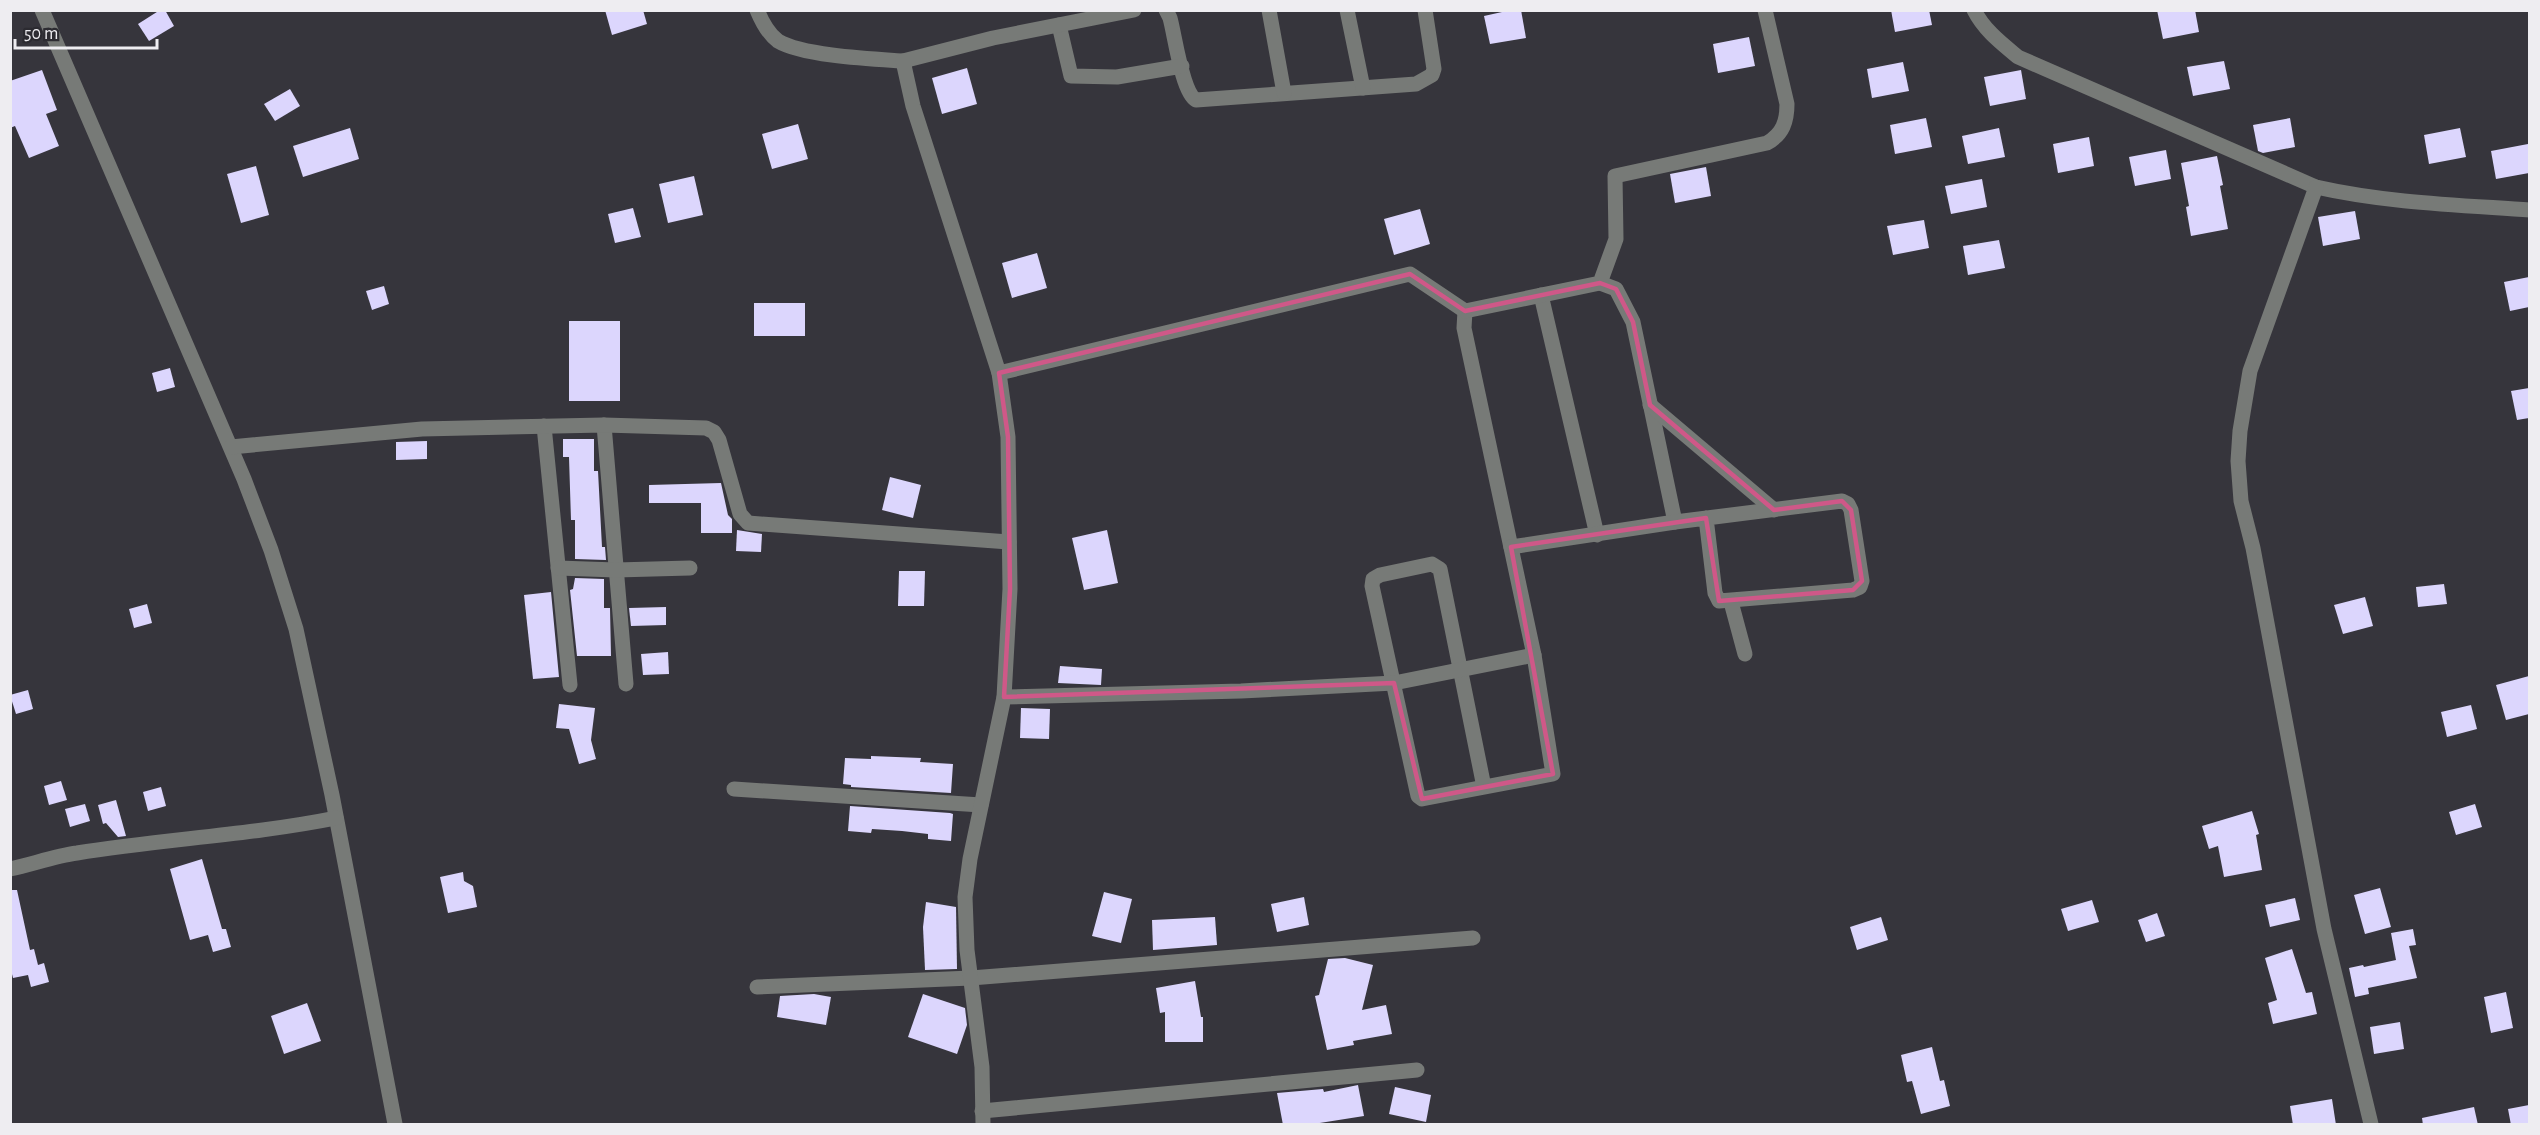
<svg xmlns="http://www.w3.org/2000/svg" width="2540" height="1135" font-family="'Alegreya Sans',sans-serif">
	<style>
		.building { fill: #dcd6fd }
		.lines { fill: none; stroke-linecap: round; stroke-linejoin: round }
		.minor { stroke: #777a77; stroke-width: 15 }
		.marked { fill: none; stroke: #cf5888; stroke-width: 4.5; stroke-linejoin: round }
	</style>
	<rect width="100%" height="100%" fill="#36353c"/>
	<g class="building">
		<polygon points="160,10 165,10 174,26 149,41 138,24"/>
		<polygon points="605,10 643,10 647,24 612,35"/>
		<polygon points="1511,10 1521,10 1526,38 1490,44 1484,16"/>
		<polygon points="1891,10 1929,10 1932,25 1895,32"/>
		<polygon points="2157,10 2195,10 2199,32 2163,39"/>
		<polygon points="1749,37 1755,66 1718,73 1713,44"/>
		<polygon points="2224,61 2230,89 2193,96 2187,67"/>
		<polygon points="1903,62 1909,91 1872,98 1867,69"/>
		<polygon points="967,68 977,104 942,114 932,78"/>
		<polygon points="42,70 57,110 46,114 59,146 29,158 15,126 10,128 10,81"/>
		<polygon points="2021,70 2026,99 1990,106 1984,77"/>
		<polygon points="290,89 300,106 275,121 264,104"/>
		<polygon points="1926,118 1932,147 1895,154 1890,125"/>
		<polygon points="2290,118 2295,147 2263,153 2258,151 2253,125"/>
		<polygon points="798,124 808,159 772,169 762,134"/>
		<polygon points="350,128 359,159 303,177 293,146"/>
		<polygon points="1999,128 2005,157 1968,164 1962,136"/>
		<polygon points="2460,128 2466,157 2429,164 2424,135"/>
		<polygon points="2089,137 2094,166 2058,173 2053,144"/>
		<polygon points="2528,144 2529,173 2496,179 2491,151"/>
		<polygon points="2166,150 2171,179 2135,186 2129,157"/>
		<polygon points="2217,156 2223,185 2220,186 2228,229 2191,236 2186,207 2189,206 2181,163"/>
		<polygon points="256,166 269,215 241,223 227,174"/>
		<polygon points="1706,167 1711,196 1675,203 1670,174"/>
		<polygon points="694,176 703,215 668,223 659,184"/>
		<polygon points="1982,179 1987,207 1951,214 1945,186"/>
		<polygon points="633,208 641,237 615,243 608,214"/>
		<polygon points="1420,209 1430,244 1394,255 1384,219"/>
		<polygon points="2355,211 2360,239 2323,246 2318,217"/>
		<polygon points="1924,220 1929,248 1893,255 1887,226"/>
		<polygon points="1999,240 2005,268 1968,275 1963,246"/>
		<polygon points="1037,253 1047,288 1012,298 1002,263"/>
		<polygon points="2529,277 2529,307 2510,311 2504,282"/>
		<polygon points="384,286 389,304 372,310 366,291"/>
		<rect x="754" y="303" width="51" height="33"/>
		<rect x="569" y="321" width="51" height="80"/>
		<polygon points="170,368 175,387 157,392 152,373"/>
		<polygon points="2529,388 2529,418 2517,420 2511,391"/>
		<polygon points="563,439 594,439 594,471 598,471 602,547 605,547 606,560 575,559 575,520 571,520 569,457 563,457"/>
		<polygon points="427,441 427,459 396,460 396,442"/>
		<polygon points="890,477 921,485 913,518 882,510"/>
		<polygon points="721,483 728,515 732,519 732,533 701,533 701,503 649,503 649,485"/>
		<polygon points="737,530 762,534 761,552 736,551"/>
		<polygon points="1107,530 1118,583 1084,590 1072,538"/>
		<polygon points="899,571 925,571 924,606 898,606"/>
		<polygon points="575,578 604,579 604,608 610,608 611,656 577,656 570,590 573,589"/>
		<polygon points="2444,584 2447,604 2418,607 2416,587"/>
		<polygon points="551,592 559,677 533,679 524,595"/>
		<polygon points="2365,597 2373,626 2343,634 2334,605"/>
		<polygon points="147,604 152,623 134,628 129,609"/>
		<polygon points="666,607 666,625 631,626 629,608"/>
		<polygon points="668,652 669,674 643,675 641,654"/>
		<polygon points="1060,666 1102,669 1101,685 1058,683"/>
		<polygon points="2529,676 2529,714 2506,720 2496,685"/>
		<polygon points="28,690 33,709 16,714 10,695"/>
		<polygon points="559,704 595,708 591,740 596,759 579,764 569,729 556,728"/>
		<polygon points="2471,705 2477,729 2447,737 2441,712"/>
		<polygon points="1021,708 1050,709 1049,739 1020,738"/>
		<polygon points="871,756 921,758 920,762 953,764 951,793 851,787 851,785 843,784 845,758 871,759"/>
		<polygon points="61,781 67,800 49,805 44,786"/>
		<polygon points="161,787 166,806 148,811 143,792"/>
		<polygon points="116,800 126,836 118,837 106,823 103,824 98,805"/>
		<polygon points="85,804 90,821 70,827 65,809"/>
		<polygon points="2475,804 2482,827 2456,835 2449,812"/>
		<polygon points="850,806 950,813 953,814 951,841 928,839 928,834 902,831 872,829 871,833 848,831"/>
		<polygon points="2252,811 2259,834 2256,835 2262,870 2224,877 2218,846 2209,849 2202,826"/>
		<polygon points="202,859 222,929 226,929 231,947 213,952 208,935 190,940 170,869"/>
		<polygon points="463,872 464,881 473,886 477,907 448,913 440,877"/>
		<polygon points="2380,888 2391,927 2365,934 2354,895"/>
		<polygon points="10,890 17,890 30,950 34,949 38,965 44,963 49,982 31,987 28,975 13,978 10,966"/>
		<polygon points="1104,892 1132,899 1121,943 1092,936"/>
		<polygon points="1304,897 1309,925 1277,932 1271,904"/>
		<polygon points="2295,898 2300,920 2270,927 2265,905"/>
		<polygon points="2092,900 2099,922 2068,931 2061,909"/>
		<polygon points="926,902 956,907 957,969 925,970 923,927"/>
		<polygon points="2157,913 2165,936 2146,942 2138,920"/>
		<polygon points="1215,917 1217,945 1153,950 1152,920"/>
		<polygon points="1881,917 1888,940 1857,950 1850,927"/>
		<polygon points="2413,929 2416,945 2409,946 2417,978 2368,988 2369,994 2355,997 2349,968 2363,965 2364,967 2396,960 2391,933"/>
		<polygon points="2292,949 2306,993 2312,992 2317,1014 2273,1024 2268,1003 2277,1000 2265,958"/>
		<polygon points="1345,958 1373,965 1362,1010 1386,1005 1392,1034 1353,1041 1354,1045 1327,1050 1315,996 1319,995 1328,959"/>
		<polygon points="1195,981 1201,1017 1203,1017 1203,1042 1165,1042 1165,1012 1160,1013 1156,988"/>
		<polygon points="2506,992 2513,1028 2491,1033 2484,997"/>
		<polygon points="814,994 831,997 826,1025 777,1017 780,996"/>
		<polygon points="923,994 965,1008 967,1025 957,1054 908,1037"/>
		<polygon points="307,1003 321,1041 284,1054 271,1016"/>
		<polygon points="2400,1022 2404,1049 2374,1054 2370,1027"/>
		<polygon points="1932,1047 1940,1081 1944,1080 1950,1106 1921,1114 1912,1081 1907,1082 1901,1055"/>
		<polygon points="1358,1085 1364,1116 1307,1125 1283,1125 1277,1093 1323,1089 1324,1092"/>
		<polygon points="1395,1087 1431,1095 1426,1122 1389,1114"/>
		<polygon points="2332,1099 2336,1125 2293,1125 2290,1106"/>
		<polygon points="2529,1105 2529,1125 2511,1125 2508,1109"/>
		<polygon points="2474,1107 2478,1125 2423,1125 2422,1118"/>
	</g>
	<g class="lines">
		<g class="minor">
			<polyline points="42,10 244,479 271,550 296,629 332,795 395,1124"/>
			<path d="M757,10C762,22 768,34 778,41C803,56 873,59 903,61"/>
			<path d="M1166,10L1170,18C1175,36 1182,92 1196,100L1416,84L1432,75L1434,69L1425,10"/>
			<polyline points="1269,10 1284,93"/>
			<polyline points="1347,10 1363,88"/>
			<path d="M1974,10C1984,30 2001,43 2018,57L2316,187C2387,203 2458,205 2530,210"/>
			<polyline points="1059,25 1071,76 1117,77 1182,66"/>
			<polyline points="2316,187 2250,371 2240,431 2238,461 2241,501 2253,548 2324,929 2371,1124"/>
			<polyline points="1600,283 1616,289 1633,322 1675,522"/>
			<polyline points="1541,295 1597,535"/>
			<polyline points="1465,311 1464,328 1534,655 1553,774 1427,798 1422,799 1418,796 1372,586 1373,579 1380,575 1432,564 1440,569 1484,787"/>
			<path d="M999,373L1410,274L1465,311L1600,283L1616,239L1615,176L1767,143C1783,134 1787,121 1787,104L1765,10"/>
			<polyline points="1650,405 1774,510"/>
			<polyline points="604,425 626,684"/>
			<polyline points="544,426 570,685"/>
			<polyline points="231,447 422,429 604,425 706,428 714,432 719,440 740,514 748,523 1009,542"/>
			<polyline points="1511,547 1675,522 1842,501 1848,504 1851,510 1862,581 1860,587 1853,590 1719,601 1715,593 1706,518"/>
			<polyline points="558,568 616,570 690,568"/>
			<polyline points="1731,602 1745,654"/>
			<polyline points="1004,697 1241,691 1394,683 1534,655"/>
			<polyline points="734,789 981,805"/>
			<path d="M10,869C33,864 55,856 77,853C164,839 251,835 336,818"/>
			<polyline points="757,987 971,978 1473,938"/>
			<polyline points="982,1111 1417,1070"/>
			<polyline points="983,1124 982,1067 967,950 965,897 970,859 1004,697 1010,589 1008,437 999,373 913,106 903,61 993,38 1134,10"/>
		</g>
	</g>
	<path class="marked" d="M1410,274L1465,311L1600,283L1616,289L1633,322L1650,405L1774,510L1842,501L1851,510L1862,581L1853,590L1719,601L1706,518L1511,547L1553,774L1422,799L1394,683L1004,697L1010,589L1008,437L999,373Z"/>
	<rect width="2540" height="1135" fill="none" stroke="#eeedf1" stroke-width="24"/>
	<path d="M15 39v9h142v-9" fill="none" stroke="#eeedf1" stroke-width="3"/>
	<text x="24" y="39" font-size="18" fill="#eeedf1" stroke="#2c2b31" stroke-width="4.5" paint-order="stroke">50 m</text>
</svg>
